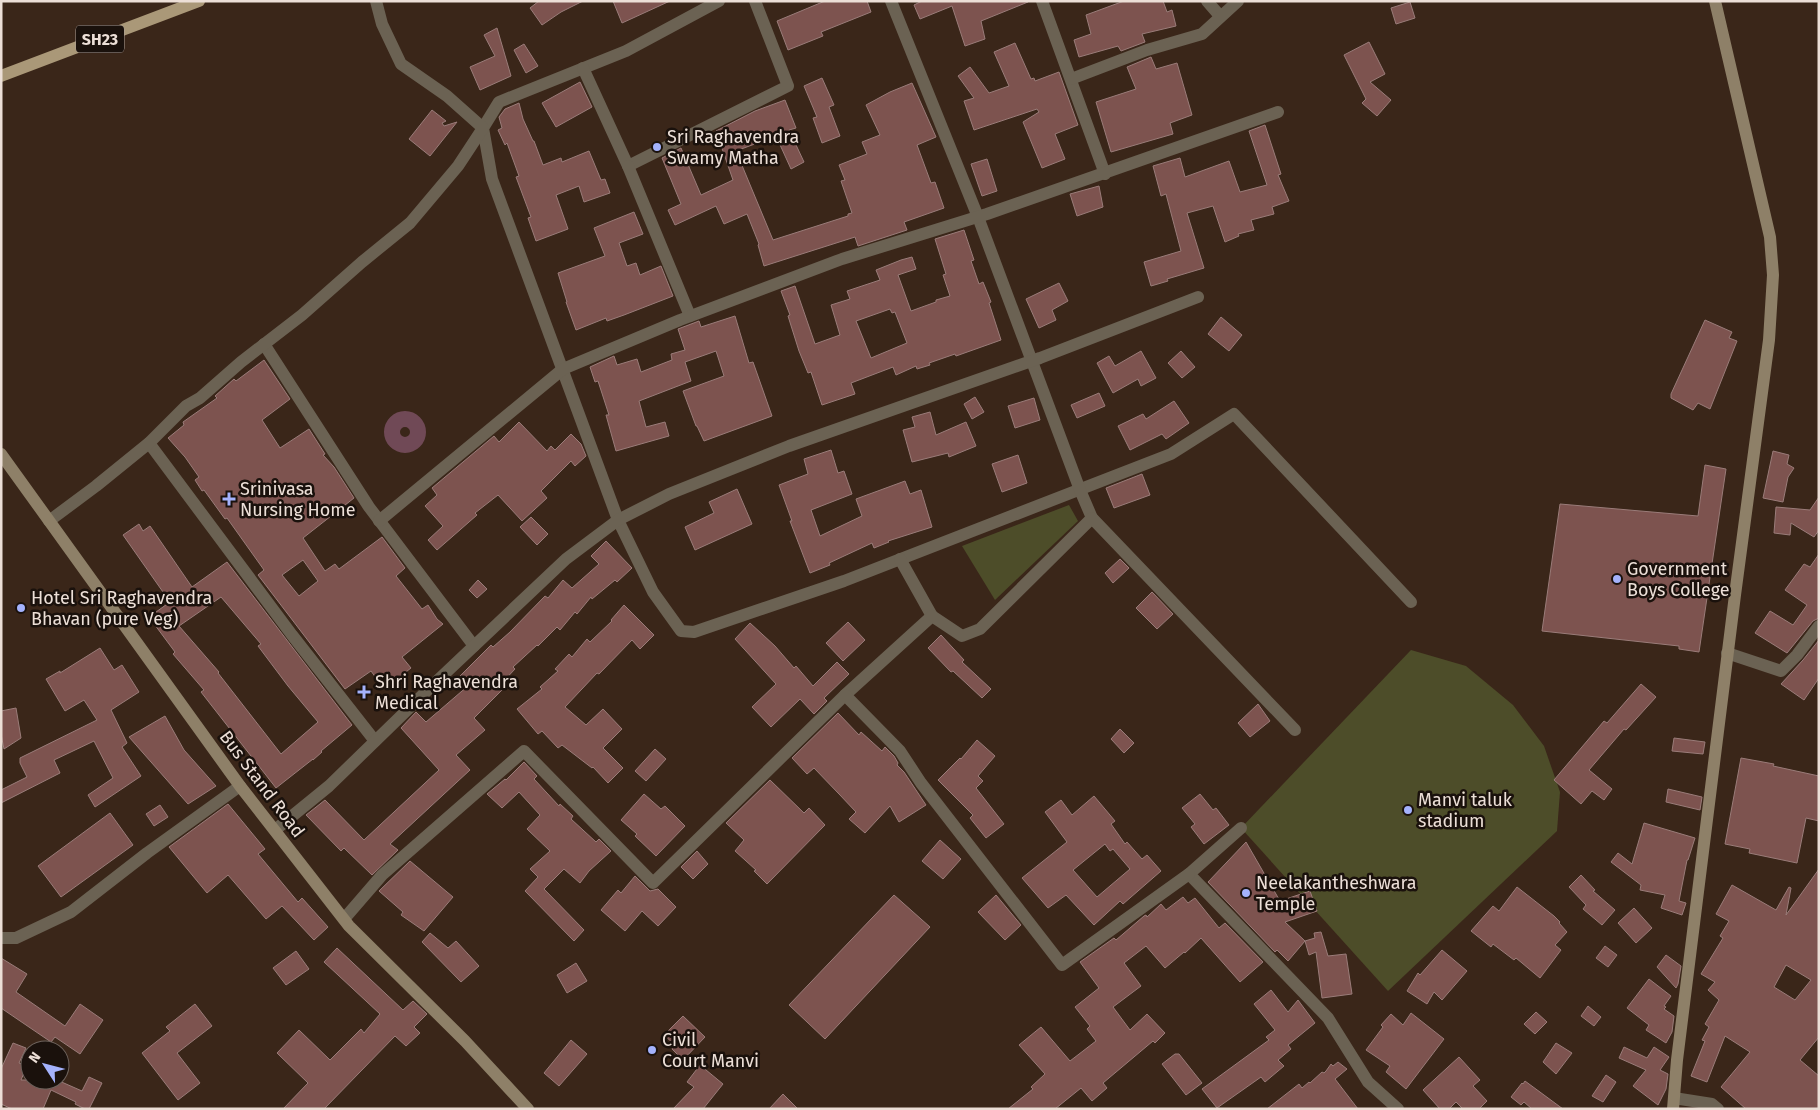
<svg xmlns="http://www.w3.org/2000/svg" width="1820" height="1110" font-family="'Fira Sans',sans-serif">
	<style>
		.green { fill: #4d4d29 }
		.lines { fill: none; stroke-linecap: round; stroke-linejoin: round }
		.canal { stroke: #704956; stroke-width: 16 }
		.building { fill: #7d534f; stroke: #9a7c79; fill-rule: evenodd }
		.minor { stroke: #6b6253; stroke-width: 12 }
		.secondary { stroke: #8e8068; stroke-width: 12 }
		.primary { stroke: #aa9878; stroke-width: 12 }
		.poi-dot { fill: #a4b2fc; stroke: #1a110c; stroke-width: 2 }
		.labels { text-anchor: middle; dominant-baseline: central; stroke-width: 5; stroke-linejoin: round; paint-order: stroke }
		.shield { fill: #1a110c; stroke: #ada19a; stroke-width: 1 }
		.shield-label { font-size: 16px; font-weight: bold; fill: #ecdfd7 }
		.poi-label { font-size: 18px; fill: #ecdfd7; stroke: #1a110c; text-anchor: start }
		.street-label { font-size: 18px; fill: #ecdfd7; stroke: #1a110c }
	</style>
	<rect width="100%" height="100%" fill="#3a2619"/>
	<g class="green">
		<polygon points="1069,505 1078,521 995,600 962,546"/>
		<polygon points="1411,650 1466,666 1513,705 1544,746 1560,792 1557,831 1388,991 1241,828"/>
	</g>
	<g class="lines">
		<circle class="canal" cx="405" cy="432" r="13"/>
	</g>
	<g class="building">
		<polygon points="539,1 583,1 561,12 542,25 530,8"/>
		<polygon points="613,1 670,1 622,23"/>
		<polygon points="825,1 867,1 871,12 821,32 823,36 788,50 777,21"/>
		<polygon points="922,1 1028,1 1028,2 981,21 985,39 965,46 952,6 920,19 914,5"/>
		<polygon points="1124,1 1163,1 1167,12 1172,10 1176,26 1142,34 1145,42 1121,51 1118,46 1079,57 1074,40 1091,34 1086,15"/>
		<polygon points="1410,2 1415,18 1396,24 1391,8"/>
		<polygon points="497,28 511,76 480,90 470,67 495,56 484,35"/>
		<polygon points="1369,42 1385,74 1370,82 1391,100 1377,116 1362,103 1366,99 1344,55"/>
		<polygon points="1015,43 1031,79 1034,78 1035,81 1059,72 1078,125 1055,134 1065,159 1042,168 1023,122 1039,112 1037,109 974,130 964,101 974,98 958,76 970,67 989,93 1009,86 994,52"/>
		<polygon points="524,44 538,66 526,73 514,50"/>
		<polygon points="1151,57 1156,69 1177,63 1192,115 1170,123 1173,134 1111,152 1096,102 1136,89 1127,67"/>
		<polygon points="822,78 834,105 829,107 840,136 822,143 813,118 817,117 804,86"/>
		<polygon points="580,82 592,107 556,127 542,103"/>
		<polygon points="912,83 936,137 917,145 931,183 935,182 944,208 904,222 907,230 858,246 855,237 764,266 758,245 759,244 747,214 724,224 716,206 675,225 668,210 681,204 662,158 681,148 701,195 733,180 716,131 755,111 785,100 796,128 789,130 804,162 791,169 776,136 736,151 773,240 848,216 848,214 852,213 841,181 845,180 839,165 867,154 862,142 880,135 866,105 890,92"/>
		<polygon points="519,103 523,119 533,141 534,141 543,165 561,158 562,162 589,151 601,180 605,179 610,193 584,202 579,186 556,195 568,229 536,241 528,218 531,217 516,177 519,176 507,143 505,145 498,130 502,128 499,117 505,109"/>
		<polygon points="432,110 446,121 442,123 444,126 457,122 430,156 409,139"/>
		<polygon points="1265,125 1281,174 1278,175 1289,201 1272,207 1274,214 1251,220 1254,230 1238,234 1239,236 1225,242 1213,206 1187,213 1204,268 1167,279 1168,281 1151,286 1144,262 1181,251 1166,194 1161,196 1153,166 1180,158 1185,177 1229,161 1240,192 1267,185 1249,131"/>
		<polygon points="987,159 997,191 982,196 971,164"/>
		<polygon points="1099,186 1103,207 1077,216 1070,194"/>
		<polygon points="634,212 643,234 619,243 627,266 636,263 640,275 661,266 673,296 624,315 607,321 606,318 576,330 566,302 567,302 558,273 605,256 594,228"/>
		<path d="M964,230L974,260L971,261L979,284L983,282L991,302L989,303L1001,340L956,356L955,354L929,363L930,365L917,369L916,366L896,375L893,367L851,383L855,394L822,405L811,372L808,373L799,351L788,316L790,315L781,291L795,286L815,344L840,335L831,305L850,299L847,291L880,280L876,270L901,260L912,257L916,269L898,275L911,311L936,302V300L950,296L943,275L946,274L935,239ZM890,309L892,313L895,312L907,343L871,358L856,321Z"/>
		<polygon points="1059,283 1068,301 1052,310 1056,320 1039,328 1026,299"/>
		<polygon points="735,316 749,363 753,362 772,416 704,441 697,426 696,426 683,391 724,376 716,351 685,362 691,381 639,401 646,427 665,422 669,436 616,451 606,415 609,415 598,381 595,382 590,367 614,356 617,365 637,359 641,372 672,360 671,354 685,350 678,329 699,321 701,327"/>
		<polygon points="1221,317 1242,335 1229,351 1208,334"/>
		<polygon points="1705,320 1732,332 1729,338 1737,341 1710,409 1698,403 1693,410 1671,398 1671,394"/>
		<polygon points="1141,351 1156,378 1141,386 1138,379 1113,393 1097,363 1109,356 1115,366"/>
		<polygon points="1181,351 1195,367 1182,378 1168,363"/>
		<path d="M264,360L290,399L262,420L280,448L309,429L325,454L323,455L334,467L354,498L303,538L325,571L335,564L339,569L382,537L405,568L396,576L422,609L428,605L437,619L443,624L402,657L411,668L384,689L371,671L345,689L258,575L264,570L227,518L225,519L204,490L202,491L195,480L199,477L185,457L168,438L184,425L183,422L217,398L215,396L234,379L236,381ZM303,560L318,581L299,596L282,575Z"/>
		<polygon points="1099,393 1105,406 1077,418 1071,405"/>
		<polygon points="975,397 984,412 972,419 964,404"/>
		<polygon points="1034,398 1040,420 1015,428 1008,406"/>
		<polygon points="1174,401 1189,423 1166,439 1162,434 1130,450 1118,426 1143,414 1146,419"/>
		<polygon points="930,412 936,435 966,422 976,446 949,457 948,453 912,462 903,430 915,427 912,417"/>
		<polygon points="519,422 547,451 551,446 555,450 571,434 581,444 586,456 575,466 571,461 541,491 547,498 522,521 498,495 475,513 477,515 437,550 428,540 443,526 425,506 437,495 432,488 494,436 499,442"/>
		<polygon points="831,450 838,473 844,471 852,494 811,510 820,536 862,516 856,499 905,481 910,494 921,490 932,527 888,541 889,542 874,548 872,543 829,563 830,565 810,573 790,521 792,521 779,485 808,474 804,459"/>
		<polygon points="1773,451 1789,455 1787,464 1794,468 1788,477 1783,502 1763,498"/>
		<polygon points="1018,455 1027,483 1002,492 992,464"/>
		<polygon points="1705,465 1726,469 1699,652 1679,649 1679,646 1542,631 1560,504 1698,516"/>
		<polygon points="1142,474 1150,495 1114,508 1106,488"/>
		<polygon points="737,489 752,524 695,550 685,527 714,513 709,502"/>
		<polygon points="1819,497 1819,530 1814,537 1791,523 1790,535 1774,533 1776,507 1810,510"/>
		<polygon points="531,517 548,534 537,545 520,527"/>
		<path d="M139,524L143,531L150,526L192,587L227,562L352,725L321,751L322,752L313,760V759L276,788L201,692L204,690L173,654L175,652L149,617L170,602L123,535ZM221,597L261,644L258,646L288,686L318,722L281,754L218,673L219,672L179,626Z"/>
		<polygon points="606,541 632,568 617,582 615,580 592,599 591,597 577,614 575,612 560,630 557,627 538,646 537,645 513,667 515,669 499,686 502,690 474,718 485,730 456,755 470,770 390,844 398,850 372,875 344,848 341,851 306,815 325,800 364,840 439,770 401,728 416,712 426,722 469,685 460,676 491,645 493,647 510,632 545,596 548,598 563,580 572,588 599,564 591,556"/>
		<polygon points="1819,554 1819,618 1813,621 1787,653 1755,633 1770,611 1793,625 1807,605 1785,590 1804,564 1810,567"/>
		<polygon points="1120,559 1129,568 1113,583 1105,573"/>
		<polygon points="478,580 487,589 477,598 469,590"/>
		<polygon points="1152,592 1173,614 1157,629 1136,608"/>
		<polygon points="624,605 654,635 640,649 632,640 599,674 597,673 565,707 586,725 603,709 622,729 603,748 623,768 608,783 593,767 592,768 562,745 558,748 542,731 538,734 517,709 542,689 540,687 558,671 555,669 569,654 572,657 587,639 590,642 612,621 611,620"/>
		<polygon points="848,622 865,640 843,661 826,643"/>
		<polygon points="750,623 775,646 794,668 796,666 813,686 837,662 849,674 824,698 827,701 814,714 800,699 771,727 752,707 776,684 735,639"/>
		<polygon points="941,635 964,660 962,662 991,689 982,698 953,671 951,672 928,648"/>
		<polygon points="1819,640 1819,678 1804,700 1781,684 1803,660"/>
		<polygon points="100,648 114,670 122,665 139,692 111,710 127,743 122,747 141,776 95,807 88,795 113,778 94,741 54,760 60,773 1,803 1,790 27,777 20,763 20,758 97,720 84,700 65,711 46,679 60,671 60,673"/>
		<polygon points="1641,684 1656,697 1626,730 1624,729 1589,770 1612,789 1604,800 1592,791 1581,804 1554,780 1604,721 1607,723"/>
		<polygon points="1258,704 1270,721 1250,737 1238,723"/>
		<polygon points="16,708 21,738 4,749 1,734 1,711"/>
		<polygon points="838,713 859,735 861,732 882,751 885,747 894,756 898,763 897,765 904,772 926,805 899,822 890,806 865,833 849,819 856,812 839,794 814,768 807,774 792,758"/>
		<polygon points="165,716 184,750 216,786 188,804 129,737"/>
		<polygon points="1120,729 1134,743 1124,753 1111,739"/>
		<polygon points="1674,738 1705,742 1703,754 1672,751"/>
		<polygon points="977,740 995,756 978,776 983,781 976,788 1004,824 986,838 970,818 973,815 938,780 960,758 961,759"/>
		<polygon points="655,749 666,759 646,781 635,771"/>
		<polygon points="1741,758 1774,764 1773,766 1819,776 1819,821 1806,818 1797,863 1749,853 1750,849 1725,844"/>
		<polygon points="524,762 537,776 534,779 559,806 560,804 573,816 571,819 596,842 599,839 611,851 589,871 580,883 564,869 544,889 584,930 574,941 525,891 538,877 530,869 550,851 527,829 540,815 519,792 502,808 487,794 505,779 506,780"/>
		<polygon points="770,780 804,813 809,808 825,825 767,884 754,871 756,870 735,851 744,840 726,823"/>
		<polygon points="1668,789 1702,797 1700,810 1666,802"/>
		<polygon points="644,794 661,809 665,806 685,826 656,856 635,836 637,834 621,820"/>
		<polygon points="1200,794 1213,810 1216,808 1229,825 1204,844 1191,827 1195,824 1182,808"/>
		<path d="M1094,796L1115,821L1111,824L1125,844L1127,842L1142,859L1147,855L1161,871L1123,904L1120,901L1094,925L1066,895L1048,908L1022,878L1067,842L1045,812L1061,800L1072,815ZM1105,844L1110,851L1113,849L1130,869L1097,897L1073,870Z"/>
		<polygon points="228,804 265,849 258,854 298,902 302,898 328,927 314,940 282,906 266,919 228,875 207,893 169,847"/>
		<polygon points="160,805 168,817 154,826 146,814"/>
		<polygon points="110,813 133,845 61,897 38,866"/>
		<polygon points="1644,823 1695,838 1688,860 1687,860 1679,901 1686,903 1682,915 1661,908 1665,895 1640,890 1641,885 1611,862 1618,853 1632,864"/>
		<polygon points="940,840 961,859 943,879 922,861"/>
		<polygon points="1246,842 1280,901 1310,891 1317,911 1285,922 1305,941 1288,961 1277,950 1275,952 1208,882"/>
		<polygon points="697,851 708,864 693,879 681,867"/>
		<polygon points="410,861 453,897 424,931 401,915 403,912 379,891"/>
		<path d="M1819,869V1037L1800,1060L1819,1076V1109H1746L1721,1087L1750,1052L1725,1036L1707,1082L1691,1076L1705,1041L1702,1040L1709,1027L1705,1024L1719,1000L1708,990L1715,982L1701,974L1723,938L1720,936L1729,921L1716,914L1732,885L1776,910L1789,887L1791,888L1786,915ZM1786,965L1811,980L1795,1000L1774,987Z"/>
		<polygon points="1581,875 1595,890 1593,891 1615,910 1602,925 1583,909 1586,905 1569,887"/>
		<polygon points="635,876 650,891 658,889 676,907 658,926 642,911 625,931 601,910 618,890 621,893"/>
		<polygon points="1517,887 1554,916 1560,922 1559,923 1567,932 1555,945 1561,950 1540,978 1516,958 1514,960 1493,944 1491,947 1471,931 1493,906 1499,911"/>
		<polygon points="894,895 930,927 825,1039 789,1005"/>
		<polygon points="996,895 1021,925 1005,940 978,912"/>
		<polygon points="1183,897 1188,903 1195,898 1219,928 1225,923 1263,962 1240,982 1201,938 1185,953 1184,952 1165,968 1146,946 1124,963 1141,986 1113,1007 1130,1030 1147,1014 1165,1033 1155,1043 1153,1041 1103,1083 1107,1088 1092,1101 1081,1088 1055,1109 1008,1109 1033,1089 1031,1087 1045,1074 1019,1045 1041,1027 1070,1061 1096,1041 1087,1029 1090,1026 1075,1007 1099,988 1080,962 1114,938 1116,940 1144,916 1146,915 1147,917 1161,904 1166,910"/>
		<polygon points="1634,908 1652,928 1636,943 1618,923"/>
		<polygon points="1321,932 1328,956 1346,954 1352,994 1322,998 1316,952 1309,955 1305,941 1315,938 1314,933"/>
		<polygon points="430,933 448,948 456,941 479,966 461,982 422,942"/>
		<polygon points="1605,946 1617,955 1608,967 1596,958"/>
		<polygon points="337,948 403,1010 413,1001 427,1014 414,1027 420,1033 406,1046 395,1036 324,1109 283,1109 308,1083 277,1053 299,1030 330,1060 361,1029 364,1033 380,1014 324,962"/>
		<polygon points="1442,950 1467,971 1442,1000 1434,992 1427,1004 1407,991 1418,973 1420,975"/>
		<polygon points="296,951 309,969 286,985 273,968"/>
		<polygon points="1666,955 1681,966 1678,984 1676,988 1657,967"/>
		<polygon points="1,958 27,974 16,992 65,1026 80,1004 103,1020 80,1054 55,1037 51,1042 1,1008"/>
		<polygon points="576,963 587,981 567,993 557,975"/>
		<polygon points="1649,979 1671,996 1664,1006 1666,1007 1664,1009 1674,1016 1672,1032 1666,1043 1646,1030 1649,1025 1627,1008"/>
		<polygon points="1271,990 1288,1012 1298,1000 1315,1023 1288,1045 1291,1049 1278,1060 1284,1066 1265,1082 1261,1077 1217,1108 1202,1089 1269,1040 1266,1037 1275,1030 1254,1004"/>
		<polygon points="195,1004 212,1026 177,1053 200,1083 178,1100 142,1053 170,1031 166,1027"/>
		<polygon points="1588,1006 1601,1017 1594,1026 1581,1016"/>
		<polygon points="1536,1012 1547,1022 1535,1034 1524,1024"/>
		<polygon points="1411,1013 1444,1039 1406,1089 1386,1072 1390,1066 1366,1050 1383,1027 1381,1025 1391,1014 1403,1025"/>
		<polygon points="683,1016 705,1037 683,1060 672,1049 675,1045 664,1035"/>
		<polygon points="571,1040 587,1054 559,1086 544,1073"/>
		<polygon points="13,1043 26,1048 19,1063 27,1066 21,1080 57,1080 82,1091 89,1077 102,1083 89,1109 85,1109 75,1104 76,1102 51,1090 43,1109 12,1109 1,1104 1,1069"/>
		<polygon points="1556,1043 1572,1053 1556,1074 1543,1062"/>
		<polygon points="1624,1047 1647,1058 1654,1047 1669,1057 1660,1070 1668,1074 1666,1089 1658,1105 1633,1086 1646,1070 1619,1058"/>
		<polygon points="1175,1054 1179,1054 1202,1083 1186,1095 1162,1064"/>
		<polygon points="1459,1057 1480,1080 1473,1086 1487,1101 1479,1109 1463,1109 1456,1102 1449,1109 1440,1109 1423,1090"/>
		<polygon points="1338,1062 1347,1069 1335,1079 1358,1109 1267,1109 1299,1084 1302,1088 1309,1082 1310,1083 1322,1072 1324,1073 1326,1071 1331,1064 1333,1066"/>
		<polygon points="700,1065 723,1084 703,1109 673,1109 694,1087 687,1082"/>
		<polygon points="1606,1075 1616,1082 1603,1102 1592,1096"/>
		<polygon points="1525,1081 1563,1109 1532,1109 1524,1102 1521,1105 1511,1097 1522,1083 1523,1084"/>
		<polygon points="783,1094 798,1109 769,1109"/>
	</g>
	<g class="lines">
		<g class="minor">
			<polyline points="719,1 626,51 499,102 483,128 492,179 618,520 653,592 681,631 694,632 844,581 1171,454 1234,414 1411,602"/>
			<polyline points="891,1 978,217 1080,490 1092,518"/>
			<polyline points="1042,1 1105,174"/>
			<polyline points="1207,1 1220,16"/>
			<polyline points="583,68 628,166 788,86 755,1"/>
			<polyline points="1071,79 1147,50 1202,34 1238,1"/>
			<polyline points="628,166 690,316"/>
			<polyline points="264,344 369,507 474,646"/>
			<polyline points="149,443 292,635 375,741"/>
			<polyline points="49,521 96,486 149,443 186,406 200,398 241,362 302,315 362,262 410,223 458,166 483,128 447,96 401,64 382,24 376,1"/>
			<polyline points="379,521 563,369 680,320 842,259 987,214 1278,112"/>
			<polyline points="900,559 932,616"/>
			<polyline points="1727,653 1781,671 1797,655 1819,626"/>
			<polyline points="845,695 932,616 962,636 980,629 1092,518 1295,730"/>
			<polyline points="1241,828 1189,874 1328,1018 1368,1082 1398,1109"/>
			<polyline points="275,830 329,786 437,681 566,559 618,520 669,494 789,446 1040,358 1198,297"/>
			<polyline points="344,919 382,875 524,751 653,883 845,695 900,751 921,783 1062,965 1189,874"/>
			<polyline points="1,938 16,938 71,912 147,853 240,786"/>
			<polyline points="1674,1098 1712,1104 1718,1109"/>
		</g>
		<g class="secondary">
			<polyline points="1,454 240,786 349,926 465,1041 528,1109"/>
			<polyline points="1673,1109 1677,1060 1735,595 1769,340 1773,275 1770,237 1715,1"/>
		</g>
		<polyline class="primary" points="1,76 199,1"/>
	</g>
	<g class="poi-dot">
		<circle cx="657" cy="147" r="5"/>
		<path d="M226.5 491.5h5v5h5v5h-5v5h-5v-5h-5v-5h5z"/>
		<circle cx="1617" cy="579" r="5"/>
		<circle cx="21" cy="608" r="5"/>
		<path d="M361.5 684.5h5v5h5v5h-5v5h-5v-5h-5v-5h5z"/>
		<circle cx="1408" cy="810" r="5"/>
		<circle cx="1246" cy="893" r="5"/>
		<circle cx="652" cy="1050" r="5"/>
	</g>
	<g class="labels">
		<rect class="shield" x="76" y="25.5" width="48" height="27" rx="4"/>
		<g class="shield-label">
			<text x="100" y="39">SH23</text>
		</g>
		<g class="poi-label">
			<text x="667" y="137">Sri Raghavendra<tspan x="667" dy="21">Swamy Matha</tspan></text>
			<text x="240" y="489">Srinivasa<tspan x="240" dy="21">Nursing Home</tspan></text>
			<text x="1627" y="569">Government<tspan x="1627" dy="21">Boys College</tspan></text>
			<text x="31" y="598">Hotel Sri Raghavendra<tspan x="31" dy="21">Bhavan (pure Veg)</tspan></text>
			<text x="375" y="682">Shri Raghavendra<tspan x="375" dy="21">Medical</tspan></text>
			<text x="1418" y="800">Manvi taluk<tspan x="1418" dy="21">stadium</tspan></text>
			<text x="1256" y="883">Neelakantheshwara<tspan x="1256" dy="21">Temple</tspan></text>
			<text x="662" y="1040">Civil<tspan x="662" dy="21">Court Manvi</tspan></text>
		</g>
		<g class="street-label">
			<text transform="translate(262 784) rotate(53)">Bus Stand Road</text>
		</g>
	</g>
	<rect width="1820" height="1110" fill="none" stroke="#ecdfd7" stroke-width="5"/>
	<g transform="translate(45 1065) rotate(306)"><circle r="24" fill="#1a110c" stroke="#6e635d"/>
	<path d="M0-4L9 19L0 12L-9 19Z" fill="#a4b2fc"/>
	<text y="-8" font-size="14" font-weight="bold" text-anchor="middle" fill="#ecdfd7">N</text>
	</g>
</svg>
